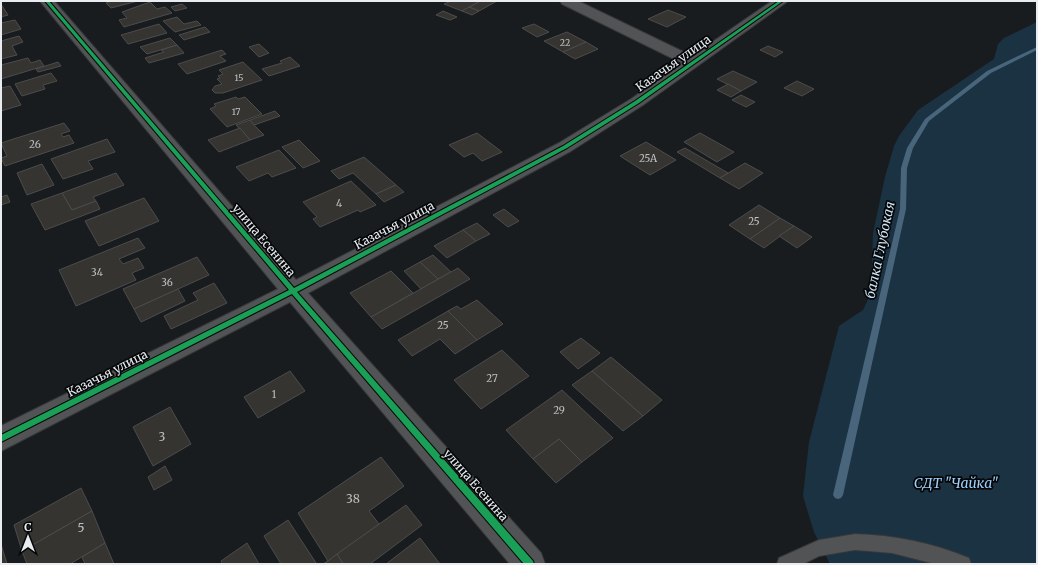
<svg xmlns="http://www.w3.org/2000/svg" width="1038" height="565" font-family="Merriweather,serif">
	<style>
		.green { fill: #1b3243 }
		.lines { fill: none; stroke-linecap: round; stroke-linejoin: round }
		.stream { fill: #49657c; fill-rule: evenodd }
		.building { fill: #363430; stroke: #4c4c4d }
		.service-casing { stroke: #36383b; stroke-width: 2 }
		.minor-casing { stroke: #36383b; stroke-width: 2 }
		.service { fill: #515355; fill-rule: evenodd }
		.minor { fill: #515355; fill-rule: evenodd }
		.cycleway-casing { stroke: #050709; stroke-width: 2 }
		.cycleway { fill: #1a9f57; fill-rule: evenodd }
		.labels { text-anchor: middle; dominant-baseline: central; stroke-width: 3.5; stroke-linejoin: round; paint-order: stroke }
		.far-number-label { font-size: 9px; fill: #bcbfc0 }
		.number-label { font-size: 10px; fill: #bcbfc0 }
		.street-label { font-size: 12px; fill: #e9edf0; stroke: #050709 }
		.near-number-label { font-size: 12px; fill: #bcbfc0 }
		.water-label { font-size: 13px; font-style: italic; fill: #d0e5f7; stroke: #050709 }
		.near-park-label { font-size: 14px; font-style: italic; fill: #9cd0fc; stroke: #050709 }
	</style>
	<rect width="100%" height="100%" fill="#191c1f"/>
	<polygon class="green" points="1037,22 1037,564 830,564 814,532 803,496 809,442 839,326 863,310 871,293 873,233 885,177 894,146 899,136 918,110 994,59 998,44 1004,38"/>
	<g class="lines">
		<polygon class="stream" points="1037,47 1037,50 991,73 929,121 913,148 907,168 906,209 843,495 841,498 838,499 835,498 833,495 900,209 901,168 907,148 925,119 987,71"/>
	</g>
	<g class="building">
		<polygon points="112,1 138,1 111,8 106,3"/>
		<polygon points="451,1 481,1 462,11 444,4"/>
		<polygon points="481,1 497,1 479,11 469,7"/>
		<polygon points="150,2 157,9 165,7 172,13 124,27 119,20 127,18 122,12"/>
		<polygon points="1,4 8,15 1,17"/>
		<polygon points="182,4 187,8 175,11 171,7"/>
		<polygon points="469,7 479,11 472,15 462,11"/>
		<polygon points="668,10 686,17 667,27 648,19"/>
		<polygon points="443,11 457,17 450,20 436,15"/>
		<polygon points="177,17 184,24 197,21 201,25 175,32 163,21"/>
		<polygon points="15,20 21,29 1,35 1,23"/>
		<polygon points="159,24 167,33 128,44 121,35"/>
		<polygon points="534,24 549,32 537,37 522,28"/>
		<polygon points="205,27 210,32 184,40 179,35"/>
		<polygon points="567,32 586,42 563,52 544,41"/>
		<polygon points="19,36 23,42 12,46 17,55 1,59 1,41"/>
		<polygon points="170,38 177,45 147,54 140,47"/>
		<polygon points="586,42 598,49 575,59 563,52"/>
		<polygon points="259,44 269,53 259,57 249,47"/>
		<polygon points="177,45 184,53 149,63 145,58 164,52 161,50"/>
		<polygon points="768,46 783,52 775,57 760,50"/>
		<polygon points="222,50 226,54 220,56 226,61 187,74 178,64"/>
		<polygon points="290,57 300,66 269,76 262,69 282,63 280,61"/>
		<polygon points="28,58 31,63 40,60 44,66 1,79 1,65"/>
		<polygon points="58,62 61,66 38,72 36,69"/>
		<polygon points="243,62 262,80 223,93 215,93 212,90 215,86 222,84 217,79 220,78 218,76 223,74 219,70"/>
		<polygon points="733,71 757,82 741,91 717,79"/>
		<polygon points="51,73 57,81 43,85 45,89 22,96 15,84"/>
		<polygon points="797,81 814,89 802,96 784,88"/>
		<polygon points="728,84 741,91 731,97 717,90"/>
		<polygon points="10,86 21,105 1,111 1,88"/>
		<polygon points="741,95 755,102 746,107 732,100"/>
		<polygon points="236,97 238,99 245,97 262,114 227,127 210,109 216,106 214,104"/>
		<polygon points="275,111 280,116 254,125 250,120"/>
		<polygon points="250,120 254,125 264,135 250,140 236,125"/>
		<polygon points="64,123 70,131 61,134 63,137 69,135 74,143 5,166 1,158 7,156 1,143"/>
		<polygon points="240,128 250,140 219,152 208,140"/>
		<polygon points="477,133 502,152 482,161 473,153 464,157 449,145"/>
		<polygon points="700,133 734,152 717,162 684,142"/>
		<polygon points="107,139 115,152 88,161 93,169 63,179 51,159"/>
		<polygon points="299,140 320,161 303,168 282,147"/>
		<polygon points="646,142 676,160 650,175 620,156"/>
		<polygon points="685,148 728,173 720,178 677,152"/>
		<polygon points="279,150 296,168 272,177 268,173 249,181 236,167"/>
		<polygon points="364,157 396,185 376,194 353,173 339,179 331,171"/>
		<polygon points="745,163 763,173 739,189 720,178"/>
		<polygon points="42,164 54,185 27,195 17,173"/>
		<polygon points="116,173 124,185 93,197 96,201 72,210 62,193"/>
		<polygon points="351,181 376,205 360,212 358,210 320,227 313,219 317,217 303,202"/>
		<polygon points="396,185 404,192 384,202 376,194"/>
		<polygon points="62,193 72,210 96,201 100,209 45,230 31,204"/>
		<polygon points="7,195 10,202 1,205 1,197"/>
		<polygon points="144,198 159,221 99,246 85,221"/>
		<polygon points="759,205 780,218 750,239 729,225"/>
		<polygon points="504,209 519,221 508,227 493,215"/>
		<polygon points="780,218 794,226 764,248 750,239"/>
		<polygon points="477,223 490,234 476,241 463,230"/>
		<polygon points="794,226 812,237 797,248 779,236"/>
		<polygon points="463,230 476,241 447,258 434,246"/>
		<polygon points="138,238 145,248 119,259 123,264 138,258 144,268 132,273 136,280 76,306 59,270"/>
		<polygon points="433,255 451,272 438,279 420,262"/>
		<polygon points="197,257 209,275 134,309 123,289"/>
		<polygon points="420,262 438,279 421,289 404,271"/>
		<polygon points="458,268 470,279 382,329 371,317"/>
		<polygon points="391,271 413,293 371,317 350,293"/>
		<polygon points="214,283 227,303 171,329 164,316 198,300 193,293"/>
		<polygon points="178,289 185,301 141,322 134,309"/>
		<polygon points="477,300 503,324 477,340 448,311 457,306 461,309"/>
		<polygon points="448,311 477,340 455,354 440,339 412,356 398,340"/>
		<polygon points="581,338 600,353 578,369 560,352"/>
		<polygon points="502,350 529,376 481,409 454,380"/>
		<polygon points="611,357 662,400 643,416 592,371"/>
		<polygon points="290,371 305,391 258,418 244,397"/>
		<polygon points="592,371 643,416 623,431 572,385"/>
		<polygon points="562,390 613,438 582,462 559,439 533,459 506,430"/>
		<polygon points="170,407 191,444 153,466 133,427"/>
		<polygon points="559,439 582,462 556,483 533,459"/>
		<polygon points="381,457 404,486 369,511 379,524 328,561 298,513"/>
		<polygon points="165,466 172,480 154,490 148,477"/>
		<polygon points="81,488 92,511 22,551 14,525"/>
		<polygon points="406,505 422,525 370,564 343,564 337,554"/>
		<polygon points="92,511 105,543 70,564 27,564 22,551"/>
		<polygon points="288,520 316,563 314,564 281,564 264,536"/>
		<polygon points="420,538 440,564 386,564"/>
		<polygon points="105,543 114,564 85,564 82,557"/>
		<polygon points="247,543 259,564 223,564 221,561"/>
		<polygon points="1,544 7,564 1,564"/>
		<polygon points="337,554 343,564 323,564 328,561"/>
	</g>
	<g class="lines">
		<defs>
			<path id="service" d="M855,534C893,535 933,543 969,558L971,564H935L892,553L855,550L819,556L803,564H777L779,558L819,540Z"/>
			<polygon id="minor" points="40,1 54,1 296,280 559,143 631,99 682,63 562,4 560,1 578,1 692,56 772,1 788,1 643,105 571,151 308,293 541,553 545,564 510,564 290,302 1,451 1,426 278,289"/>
		</defs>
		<use href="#service" class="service-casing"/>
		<use href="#minor" class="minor-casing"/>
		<use href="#service" class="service"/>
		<use href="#minor" class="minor"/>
		<defs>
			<polygon id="cycleway" points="45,1 49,1 294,288 563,146 635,101 779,1 783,1 639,103 567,148 297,292 533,561 534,564 524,564 292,294 1,442 1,435 289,290"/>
		</defs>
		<use href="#cycleway" class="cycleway-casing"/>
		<use href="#cycleway" class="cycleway"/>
	</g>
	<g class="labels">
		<g class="far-number-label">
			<text x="565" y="42">22</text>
			<text x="239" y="77">15</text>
			<text x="236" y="111">17</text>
		</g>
		<g class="number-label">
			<text x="35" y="144">26</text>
			<text x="648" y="158">25А</text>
			<text x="339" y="203">4</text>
			<text x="754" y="221">25</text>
			<text x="97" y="272">34</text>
			<text x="167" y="282">36</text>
			<text x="443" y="325">25</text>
			<text x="492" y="378">27</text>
			<text x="274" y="394">1</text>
			<text x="559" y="410">29</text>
		</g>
		<g class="street-label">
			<text transform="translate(673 63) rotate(-35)">Казачья улица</text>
			<text transform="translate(394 225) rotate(-28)">Казачья улица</text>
			<text transform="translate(264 240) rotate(50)">улица Есенина</text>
			<text transform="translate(107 373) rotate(-27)">Казачья улица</text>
			<text transform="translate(476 485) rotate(49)">улица Есенина</text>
		</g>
		<g class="near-number-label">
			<text x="162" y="436">3</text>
			<text x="353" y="498">38</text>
			<text x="81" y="527">5</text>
		</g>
		<g class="water-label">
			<text transform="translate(880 250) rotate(-78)">балка Глубокая</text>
		</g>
		<g class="near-park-label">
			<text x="956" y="483">СДТ "Чайка"</text>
		</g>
	</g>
	<rect width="1038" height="565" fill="none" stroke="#e9edf0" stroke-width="4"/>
	<g transform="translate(28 537)" stroke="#050709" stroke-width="3" paint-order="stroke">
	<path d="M0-3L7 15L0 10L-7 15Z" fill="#e9edf0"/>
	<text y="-6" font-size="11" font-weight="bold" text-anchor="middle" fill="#e9edf0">С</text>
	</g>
</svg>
